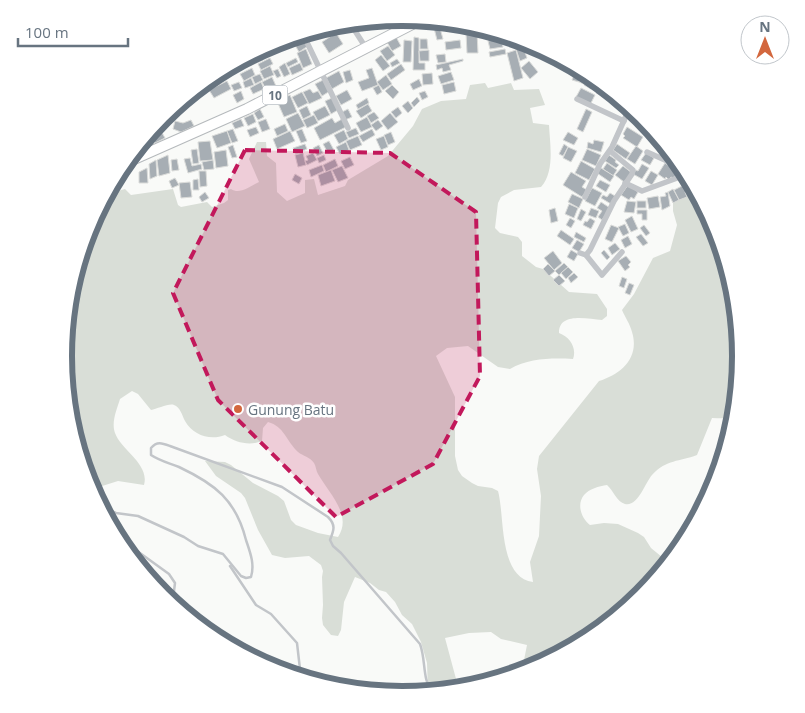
<svg xmlns="http://www.w3.org/2000/svg" width="805" height="713" font-family="'Open Sans',sans-serif">
	<style>
		.green { fill: #d9ded7 }
		.building { fill: #a7aeb4; stroke: #dbdcda }
		.lines { fill: none; stroke-linecap: round; stroke-linejoin: round }
		.highway-casing { stroke: #b5b9bc; stroke-width: 12 }
		.lane { stroke: #c2c5c9; stroke-width: 2.5 }
		.street { stroke: #c2c5c9; stroke-width: 5.5 }
		.highway { stroke: #fff; stroke-width: 10 }
		.marked { fill: #c2185b; fill-opacity: 0.2; stroke: #c2185b; stroke-width: 4; stroke-dasharray: 10 6; stroke-linejoin: round }
		.poi-dot { fill: #d3673e; stroke: #fff; stroke-width: 2 }
		.labels { text-anchor: middle; dominant-baseline: central; stroke-width: 5; stroke-linejoin: round; paint-order: stroke }
		.shield { fill: #fff; stroke: #959ea6; stroke-width: 1 }
		.shield-label { font-size: 12px; font-weight: bold; fill: #677480 }
		.poi-label { font-size: 14px; fill: #677480; stroke: #fff; text-anchor: start }
		.rim { fill: none; stroke: #677480; stroke-width: 6 }
	</style>
	<rect width="100%" height="100%" fill="#f9faf8"/>
	<path class="green" d="M485,83L488,88L511,83L514,90L539,89L545,105L530,108L533,123L549,125C550,145 555,171 541,187L514,190L501,197L498,203L495,228L500,233L518,237L522,242V256L536,267L543,269L569,292L597,294L607,309V316L602,320C587,319 559,312 559,333C570,337 577,348 573,359C552,358 529,358 510,369L498,367L468,346L447,348L436,356L455,397V456L458,470L462,476L472,483L478,486L492,488L498,491C505,516 498,577 533,582L530,562L539,536L541,496L537,469L539,456L599,381C621,374 640,358 632,332C630,324 625,317 622,310L634,294L653,258L670,251L677,225L673,211V203C680,196 686,190 696,190L716,227L735,291L741,357L736,414C730,420 721,418 712,418L697,455C679,462 667,459 652,475C645,483 638,507 625,504C617,502 613,490 607,485C599,486 589,489 584,495C576,505 582,519 590,525L604,523L618,524L638,533L644,537L651,548L668,562L658,577L634,593L633,604L591,639L527,671L523,665L527,645L501,639L491,632L469,633L445,638L459,690L428,693L427,663L421,642L412,624L402,615L395,602L386,592L379,590L370,583L355,577L344,602L341,630L338,636L331,635L323,625L322,618L323,605L322,577L323,571L321,565L309,556L285,558L272,555L258,530L245,498L241,493L216,476L205,461L225,462L231,465L253,483L278,496L284,501L291,520L296,525L318,533L338,537C353,515 328,492 318,474C316,471 316,466 314,463C310,457 303,456 298,452C287,442 284,426 268,422L263,428L262,441C250,446 236,443 225,435C210,441 193,435 185,421C182,415 180,407 174,405C169,403 157,409 151,410L138,394L132,391L120,399C117,409 111,422 115,433C121,450 150,464 144,485L118,481L99,487L89,486L70,422L64,356L70,290L89,227L107,194L125,189L131,195L173,189L178,205L181,207L207,202L212,207L224,203L228,200V190L231,189C240,195 250,186 259,182L249,159L257,142H266L267,156L276,163L277,192L287,201L305,193V180L314,179L318,195L345,186L348,180L388,156L413,126L422,109L441,101L466,99L470,85Z"/>
	<g class="building">
		<polygon points="432,20 438,21 443,39 437,40"/>
		<polygon points="439,21 457,23 458,26 443,31"/>
		<polygon points="466,24 481,28 481,30 467,31"/>
		<polygon points="489,30 497,33 497,36 489,37"/>
		<polygon points="477,32 478,53 467,53 466,33"/>
		<polygon points="336,33 343,44 329,53 322,42"/>
		<polygon points="396,37 401,46 392,51 387,42"/>
		<polygon points="414,37 419,38 419,63 425,63 425,70 413,70"/>
		<polygon points="420,39 427,39 428,49 420,49"/>
		<polygon points="501,39 503,47 490,49 488,41"/>
		<polygon points="304,40 308,46 299,52 295,45"/>
		<polygon points="404,40 412,41 411,62 403,62"/>
		<polygon points="460,40 461,48 446,50 445,42"/>
		<polygon points="522,44 527,58 520,61 515,46"/>
		<polygon points="388,46 395,55 387,61 380,51"/>
		<polygon points="306,49 312,64 303,68 297,53"/>
		<polygon points="505,49 506,54 490,57 489,52"/>
		<polygon points="429,50 429,61 420,61 419,51"/>
		<polygon points="516,50 523,78 514,81 507,53"/>
		<polygon points="258,51 263,60 250,66 247,60 214,77 214,74"/>
		<polygon points="445,54 446,62 438,63 436,55"/>
		<polygon points="381,55 390,66 383,71 375,60"/>
		<polygon points="270,58 273,64 261,70 258,64"/>
		<polygon points="296,58 298,62 288,67 286,63"/>
		<polygon points="397,59 400,63 392,67 390,63"/>
		<polygon points="463,59 463,61 449,65 451,70 443,72 442,68 437,70 436,65"/>
		<polygon points="529,61 538,72 530,79 521,68"/>
		<polygon points="285,63 290,74 284,77 279,67"/>
		<polygon points="300,63 303,70 292,75 289,68"/>
		<polygon points="401,64 405,70 391,80 387,74"/>
		<polygon points="270,66 274,75 264,79 260,71"/>
		<polygon points="252,68 255,75 244,81 240,74"/>
		<polygon points="372,68 378,85 362,91 358,82 369,78 366,70"/>
		<polygon points="577,68 584,71 579,82 572,80"/>
		<polygon points="278,69 281,76 277,78 273,71"/>
		<polygon points="350,70 353,80 346,83 343,72"/>
		<polygon points="339,71 344,82 332,89 326,78"/>
		<polygon points="584,71 589,73 584,84 579,82"/>
		<polygon points="451,72 454,80 441,84 438,76"/>
		<polygon points="432,73 433,84 423,85 422,74"/>
		<polygon points="260,74 263,80 255,84 252,77"/>
		<polygon points="386,75 392,84 383,90 377,82"/>
		<polygon points="272,77 276,86 267,91 262,82"/>
		<polygon points="251,78 254,85 245,88 243,82"/>
		<polygon points="419,79 422,86 413,90 410,84"/>
		<polygon points="586,79 594,82 591,89 584,85"/>
		<polygon points="323,80 330,91 322,96 315,84"/>
		<polygon points="227,81 231,89 214,98 209,90"/>
		<polygon points="239,82 242,88 234,91 231,85"/>
		<polygon points="261,82 264,89 253,94 250,88"/>
		<polygon points="454,82 456,91 444,94 442,85"/>
		<polygon points="379,85 382,92 377,95 373,88"/>
		<polygon points="392,85 399,92 393,99 385,91"/>
		<polygon points="599,87 607,91 604,97 596,93"/>
		<polygon points="581,88 595,95 590,105 576,97"/>
		<polygon points="310,89 313,93 318,91 322,98 309,104 303,92"/>
		<polygon points="347,90 352,99 341,105 336,96"/>
		<polygon points="241,91 244,99 237,103 233,95"/>
		<polygon points="425,91 428,97 422,100 419,93"/>
		<polygon points="302,92 308,103 298,108 292,97"/>
		<polygon points="612,92 621,99 618,106 608,101"/>
		<polygon points="290,95 297,112 284,117 277,101"/>
		<polygon points="417,97 420,101 414,107 411,103"/>
		<polygon points="332,98 338,110 331,114 325,101"/>
		<polygon points="367,98 369,103 358,109 356,105"/>
		<polygon points="408,101 413,108 408,113 402,106"/>
		<polygon points="368,104 372,111 361,118 356,111"/>
		<polygon points="307,106 311,115 303,119 299,110"/>
		<polygon points="325,106 330,115 318,121 313,112"/>
		<polygon points="398,107 402,113 396,118 391,112"/>
		<polygon points="260,109 264,117 258,120 254,113"/>
		<polygon points="348,109 352,117 345,120 342,112"/>
		<polygon points="586,109 592,112 583,132 577,129"/>
		<polygon points="374,112 379,118 371,123 367,116"/>
		<polygon points="298,113 305,126 292,132 286,119"/>
		<polygon points="390,113 398,122 388,130 381,121"/>
		<polygon points="253,114 256,122 248,126 244,118"/>
		<polygon points="314,115 318,123 307,128 303,120"/>
		<polygon points="367,117 372,127 361,132 356,123"/>
		<polygon points="332,118 335,123 342,119 346,127 320,140 314,128"/>
		<polygon points="241,119 244,126 235,129 232,123"/>
		<polygon points="266,119 270,129 262,132 258,122"/>
		<polygon points="191,120 194,126 181,132 173,129 175,121 183,123"/>
		<polygon points="378,120 383,126 376,131 371,125"/>
		<polygon points="285,124 288,131 277,136 274,129"/>
		<polygon points="256,127 259,133 250,137 247,130"/>
		<polygon points="627,127 643,137 637,147 623,138 625,136 623,134"/>
		<polygon points="356,128 359,134 349,138 346,132"/>
		<polygon points="233,129 238,141 232,143 227,131"/>
		<polygon points="302,129 307,141 301,143 296,131"/>
		<polygon points="372,129 375,135 363,142 359,136"/>
		<polygon points="344,130 348,139 339,144 334,135"/>
		<polygon points="161,131 165,138 155,143 152,136"/>
		<polygon points="227,131 231,143 217,148 212,136"/>
		<polygon points="290,131 295,141 277,149 273,139"/>
		<polygon points="391,132 395,142 388,145 384,135"/>
		<polygon points="568,132 578,138 574,145 563,140"/>
		<polygon points="149,136 154,145 145,149 142,143"/>
		<polygon points="358,136 362,145 350,150 346,141"/>
		<polygon points="384,136 388,147 381,150 376,139"/>
		<polygon points="594,140 604,142 601,152 587,148 588,142 593,144"/>
		<polygon points="210,141 213,160 200,161 198,142"/>
		<polygon points="329,141 334,150 328,153 323,144"/>
		<polygon points="346,142 349,150 340,154 336,147"/>
		<polygon points="305,144 307,149 296,154 293,148"/>
		<polygon points="564,144 568,147 563,156 559,154"/>
		<polygon points="617,144 630,153 626,159 613,150"/>
		<polygon points="233,145 237,157 232,158 228,147"/>
		<polygon points="319,145 323,153 317,156 313,148"/>
		<polygon points="636,146 643,151 635,164 627,159"/>
		<polygon points="568,147 577,151 571,162 563,158"/>
		<polygon points="197,149 199,163 193,164 191,150"/>
		<polygon points="587,149 601,155 596,166 582,160"/>
		<polygon points="226,150 228,166 216,168 214,152"/>
		<polygon points="303,153 306,165 298,167 295,155"/>
		<polygon points="313,153 317,160 307,165 305,161 308,160 306,156"/>
		<polygon points="646,153 654,158 650,165 641,160"/>
		<polygon points="168,155 170,173 159,176 157,160"/>
		<polygon points="324,155 326,160 319,163 317,158"/>
		<polygon points="609,155 616,160 615,162 619,165 616,168 605,161"/>
		<polygon points="350,157 354,165 345,169 341,161"/>
		<polygon points="190,158 192,166 201,164 202,169 188,173 184,159"/>
		<polygon points="177,159 179,170 172,171 171,160"/>
		<polygon points="335,159 338,166 326,172 323,165"/>
		<polygon points="156,160 157,176 150,179 149,164"/>
		<polygon points="213,160 214,169 204,170 202,162"/>
		<polygon points="581,161 595,169 589,180 575,173"/>
		<polygon points="607,163 617,170 613,176 603,169"/>
		<polygon points="665,163 675,170 677,168 681,171 673,178 671,177 669,180 666,177 665,179 658,174"/>
		<polygon points="642,164 649,168 642,179 633,174 636,170 638,171"/>
		<polygon points="322,165 324,171 311,177 309,170"/>
		<polygon points="342,166 348,178 338,182 332,170"/>
		<polygon points="623,166 632,173 624,182 615,175"/>
		<polygon points="147,168 148,183 139,183 139,172"/>
		<polygon points="601,168 614,176 610,182 597,173"/>
		<polygon points="331,170 335,181 321,186 318,175"/>
		<polygon points="199,171 206,171 207,186 200,187"/>
		<polygon points="651,171 658,175 652,185 645,181"/>
		<polygon points="571,172 586,181 582,187 587,190 582,197 563,185"/>
		<polygon points="295,174 302,178 299,184 292,180"/>
		<polygon points="175,178 179,185 172,188 169,181"/>
		<polygon points="198,179 199,190 193,190 193,180"/>
		<polygon points="600,180 610,185 606,192 596,186"/>
		<polygon points="190,182 192,197 181,198 179,183"/>
		<polygon points="628,185 638,192 634,199 631,197 629,200 621,195"/>
		<polygon points="684,185 685,188 687,186 689,190 685,192 687,197 679,200 674,190"/>
		<polygon points="592,188 602,193 595,206 585,201"/>
		<polygon points="673,189 679,200 673,203 668,192"/>
		<polygon points="205,192 209,198 202,202 199,197"/>
		<polygon points="668,192 670,206 662,210 660,197 666,196 665,193"/>
		<polygon points="610,193 615,196 611,204 601,198 603,195 607,197"/>
		<polygon points="572,194 583,199 579,208 568,202"/>
		<polygon points="658,196 660,207 649,209 647,198"/>
		<polygon points="627,201 636,202 634,213 624,212"/>
		<rect x="637" y="201" width="9" height="7"/>
		<polygon points="601,202 610,208 602,220 598,217 602,211 597,208"/>
		<polygon points="569,204 578,208 574,218 565,214"/>
		<polygon points="555,208 558,221 551,223 549,210"/>
		<polygon points="591,208 599,211 596,218 588,215"/>
		<polygon points="581,209 586,212 581,221 577,219"/>
		<polygon points="637,210 647,210 647,220 642,220 642,214 637,214"/>
		<polygon points="632,216 638,229 631,232 625,220"/>
		<polygon points="570,218 575,221 571,228 566,225"/>
		<polygon points="590,218 595,221 591,229 583,225 585,221 587,222"/>
		<polygon points="625,224 629,233 623,236 618,227"/>
		<polygon points="611,225 619,228 612,242 605,239"/>
		<polygon points="644,225 650,233 646,236 640,228"/>
		<polygon points="561,230 574,239 570,245 557,236"/>
		<polygon points="576,232 586,238 584,242 574,237"/>
		<polygon points="641,234 648,243 643,246 636,237"/>
		<polygon points="628,236 632,244 625,248 621,240"/>
		<polygon points="577,240 584,244 579,252 572,248"/>
		<polygon points="615,243 620,249 612,255 608,248"/>
		<polygon points="571,250 578,254 574,261 567,257"/>
		<polygon points="604,250 610,257 607,260 601,253"/>
		<polygon points="553,251 562,263 554,270 544,258"/>
		<polygon points="626,256 631,262 628,265 630,267 625,271 618,261"/>
		<polygon points="564,263 568,267 559,275 555,271"/>
		<polygon points="548,264 555,271 549,276 543,269"/>
		<polygon points="568,267 573,272 566,279 561,273"/>
		<polygon points="574,273 578,277 571,283 568,278"/>
		<polygon points="559,275 565,281 559,286 553,280"/>
		<polygon points="622,277 627,279 624,288 619,286"/>
		<polygon points="629,283 634,285 630,295 625,293"/>
	</g>
	<g class="lines">
		<defs>
			<g id="highway">
				<polyline points="125,163 247,109 422,19"/>
				<polyline points="152,583 161,589 170,602"/>
			</g>
		</defs>
		<use href="#highway" class="highway-casing"/>
		<g class="lane">
			<path d="M100,506L116,513L138,516L184,537L198,546L223,554L241,576L246,578L251,577C255,564 250,552 246,540C236,500 215,484 179,467C169,463 160,461 151,455V448C157,441 162,443 170,446L282,487L328,517C336,525 334,530 330,540L333,546L341,553L420,644C426,660 422,678 432,693"/>
			<polyline points="115,535 169,574 175,583 173,599"/>
			<polyline points="230,566 256,605 271,614 297,643 301,678"/>
		</g>
		<g class="street">
			<polyline points="350,23 366,48"/>
			<polyline points="303,34 348,128"/>
			<polyline points="577,99 624,121"/>
			<polyline points="647,152 685,169"/>
			<polyline points="625,183 642,191 688,174"/>
			<polyline points="585,197 600,164 612,147 630,107"/>
			<polyline points="580,253 586,255 590,250 614,201 632,174 633,170 610,151"/>
			<polyline points="586,255 602,275 622,252"/>
		</g>
		<use href="#highway" class="highway"/>
	</g>
	<path class="marked" d="M245,150L390,153L476,212L480,376L433,464L336,517L218,400L173,293Z"/>
	<circle class="poi-dot" cx="238" cy="409" r="5"/>
	<g class="labels">
		<rect class="shield" x="262.5" y="85.5" width="25" height="19" rx="4"/>
		<g class="shield-label">
			<text x="275" y="95">10</text>
		</g>
		<g class="poi-label">
			<text x="248" y="409">Gunung Batu</text>
		</g>
	</g>
	<path d="M0 0H805V713H0ZM72 356a330 330 0 1 1 660 0a330 330 0 1 1-660 0Z" fill="#fff" fill-rule="evenodd"/>
	<path class="rim" d="M72 356a330 330 0 1 1 660 0a330 330 0 1 1-660 0Z"/>
	<g transform="translate(765 40)"><circle r="24" fill="#ffffff" stroke="#c2c7cc"/>
	<path d="M0-4L9 19L0 12L-9 19Z" fill="#d3673e"/>
	<text y="-8" font-size="14" font-weight="bold" text-anchor="middle" fill="#677480">N</text>
	</g>
	<path d="M18 38v8h110v-8" fill="none" stroke="#677480" stroke-width="2.5"/>
	<text x="25" y="38" font-size="15" fill="#677480" stroke="#ffffff" stroke-width="4" paint-order="stroke">100 m</text>
</svg>
